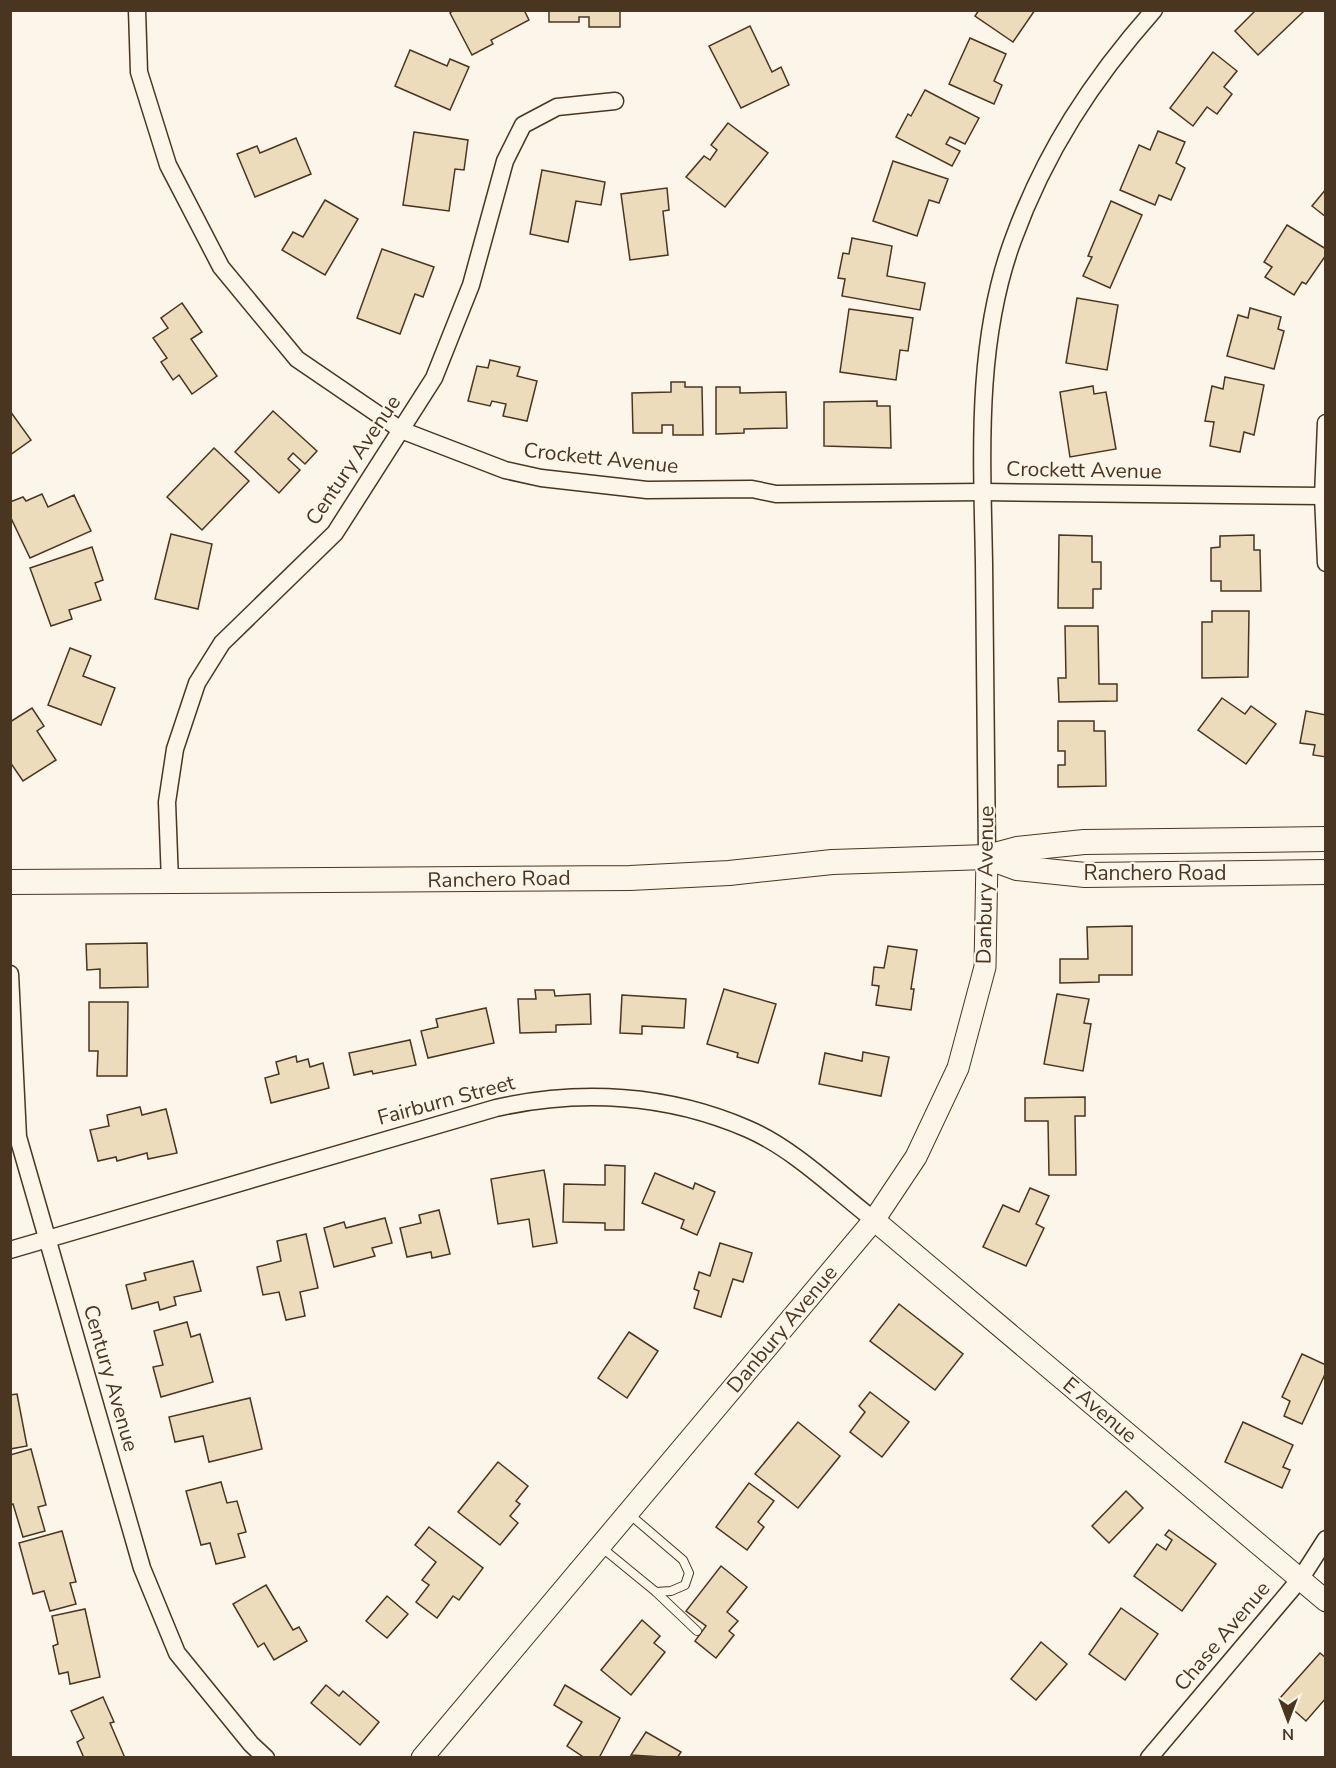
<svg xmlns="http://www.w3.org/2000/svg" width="1336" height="1768" font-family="'Nunito Sans',sans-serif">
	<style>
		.building { fill: #ecdcbc; stroke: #4a3520; stroke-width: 1.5 }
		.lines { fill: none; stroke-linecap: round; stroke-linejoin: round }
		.service-casing { stroke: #4a3520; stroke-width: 10 }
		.minor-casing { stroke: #4a3520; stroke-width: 19 }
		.tertiary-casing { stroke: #4a3520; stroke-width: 23 }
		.secondary-casing { stroke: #4a3520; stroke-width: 26 }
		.service { stroke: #fbf6e9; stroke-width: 8 }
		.minor { stroke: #fbf6e9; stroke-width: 16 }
		.tertiary { stroke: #fbf6e9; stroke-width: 21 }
		.secondary { stroke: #fbf6e9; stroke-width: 24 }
		.labels { text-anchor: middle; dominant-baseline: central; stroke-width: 4.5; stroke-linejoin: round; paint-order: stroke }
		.street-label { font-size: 21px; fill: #4a3520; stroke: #fbf6e9 }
	</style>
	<rect width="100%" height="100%" fill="#fbf6e9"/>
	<g class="building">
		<polygon points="454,10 524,10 529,20 491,40 493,44 472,55 450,13"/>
		<polygon points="549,10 620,10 620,27 589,27 589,17 579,17 579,22 549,22"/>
		<polygon points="979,10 1035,10 1013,42 975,16"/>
		<polygon points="1256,10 1301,10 1303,12 1258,55 1235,31"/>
		<polygon points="750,26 772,72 781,67 789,85 741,108 709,46"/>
		<polygon points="970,38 1006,54 994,81 1002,85 994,104 949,84"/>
		<polygon points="410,50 447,66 450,59 469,67 450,110 395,86"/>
		<polygon points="1213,52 1237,71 1224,87 1232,94 1217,114 1207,107 1193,126 1170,108"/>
		<polygon points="925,90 979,118 965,144 950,137 946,144 960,151 952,166 896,137 908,114 911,116"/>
		<polygon points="728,123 768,153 725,207 686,177 704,156 710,160 717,150 711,145"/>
		<polygon points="1158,131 1185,142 1176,163 1185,168 1171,200 1159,195 1155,205 1120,190 1139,145 1150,150"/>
		<polygon points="414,132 468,140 464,170 455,169 449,211 403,205"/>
		<polygon points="296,138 311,174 255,197 237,154 257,146 260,153"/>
		<polygon points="893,161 948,179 939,203 929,200 917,236 873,221"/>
		<polygon points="542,170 605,182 601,205 576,201 568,242 530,234"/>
		<polygon points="667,188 669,210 663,211 668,255 630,260 621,194"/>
		<polygon points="1326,189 1326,217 1312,206"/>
		<polygon points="325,200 358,219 325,275 282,250 293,232 303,237"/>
		<polygon points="1111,201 1142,215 1110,288 1083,276 1092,257 1088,256"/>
		<polygon points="1287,225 1326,249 1326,255 1306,284 1302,282 1294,295 1265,277 1272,267 1264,262"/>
		<polygon points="852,238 892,246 887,276 925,283 920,310 842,296 845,279 838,278 843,253 849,254"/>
		<polygon points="382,249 434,267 423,297 415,294 400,334 357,318"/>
		<polygon points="1077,298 1118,305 1107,370 1066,363"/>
		<polygon points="182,303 202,332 191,339 217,376 192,394 179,375 173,380 161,362 167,358 153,338 168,328 161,318"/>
		<polygon points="1250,308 1281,317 1278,329 1284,331 1274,369 1227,356 1238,315 1248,318"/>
		<polygon points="849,309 913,318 908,351 900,350 896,380 840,372"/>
		<polygon points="490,360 520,367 517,376 537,381 527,421 503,416 506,404 492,401 490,406 468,401 477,366 488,368"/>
		<polygon points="1225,377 1264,385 1254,435 1244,432 1240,452 1210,446 1214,422 1205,421 1212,386 1223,389"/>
		<polygon points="671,382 685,382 685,387 702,387 703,435 673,435 673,425 662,425 662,433 633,433 632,393 671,392"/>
		<polygon points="1093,386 1094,394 1106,392 1116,449 1070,457 1060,392"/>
		<polygon points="716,387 740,387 740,393 786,392 787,428 744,429 744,433 716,434"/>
		<polygon points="877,401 877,406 890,406 891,448 824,446 824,402"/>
		<polygon points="10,411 31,440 10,455"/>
		<polygon points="273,411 317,451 305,464 293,453 288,459 300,470 279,493 235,452"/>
		<polygon points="214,448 249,481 202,530 167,497"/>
		<polygon points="42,494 48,507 74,495 91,531 30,558 10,516 10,502 23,497 26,501"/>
		<polygon points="171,534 212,544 198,609 155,599"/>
		<polygon points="1059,535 1092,536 1092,562 1101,562 1101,589 1093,589 1093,608 1058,608"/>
		<polygon points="1254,535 1254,550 1260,550 1261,591 1221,591 1221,581 1211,581 1211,548 1220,547 1220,536"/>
		<polygon points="92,547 103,580 95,583 101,600 69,610 72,619 51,626 30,568"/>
		<polygon points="1212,611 1249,611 1248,677 1202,678 1202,622 1212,622"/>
		<polygon points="1065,626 1098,626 1099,684 1117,684 1117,701 1059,702 1058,678 1066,678"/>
		<polygon points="70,648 91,656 83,676 115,688 101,725 48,705"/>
		<polygon points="1222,698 1245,714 1251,706 1276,724 1246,764 1198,730"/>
		<polygon points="32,708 44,726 37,731 56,760 23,781 10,762 10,722"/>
		<polygon points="1306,711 1326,715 1326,757 1313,755 1315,745 1300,743"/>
		<polygon points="1058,721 1094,721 1094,731 1105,731 1106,786 1058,787 1058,765 1065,765 1065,751 1058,751"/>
		<polygon points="1132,926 1132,975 1099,975 1099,982 1060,983 1060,959 1088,959 1087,927"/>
		<polygon points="147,943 148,987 100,988 100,969 87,970 86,944"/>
		<polygon points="888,946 917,950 911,989 914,989 911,1010 876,1005 879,986 872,985 874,967 884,968"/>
		<polygon points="724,989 776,1004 758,1063 737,1057 738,1053 707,1044"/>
		<polygon points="535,990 554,990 555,996 590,994 591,1024 556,1025 556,1032 520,1033 518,999 536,999"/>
		<polygon points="1057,994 1089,999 1084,1023 1091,1024 1083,1071 1044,1064"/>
		<polygon points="622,995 686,999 684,1028 642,1026 642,1034 620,1033"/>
		<polygon points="89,1002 128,1002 127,1076 97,1076 98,1051 89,1051"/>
		<polygon points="486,1008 494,1043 428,1058 421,1031 438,1027 436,1019"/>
		<polygon points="410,1040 416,1065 373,1074 372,1071 354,1075 349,1053"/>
		<polygon points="863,1052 889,1057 881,1096 819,1084 825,1053 862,1061"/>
		<polygon points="296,1056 297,1062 308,1059 310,1067 323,1063 329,1088 271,1103 265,1078 279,1074 276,1062"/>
		<polygon points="1085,1097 1085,1116 1075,1116 1076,1175 1049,1175 1048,1121 1025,1121 1025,1098"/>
		<polygon points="140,1107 142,1115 166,1109 177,1153 148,1159 147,1153 117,1161 116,1157 98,1161 90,1130 109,1126 107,1115"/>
		<polygon points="605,1165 625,1166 624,1230 605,1230 605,1223 563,1222 564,1184 605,1185"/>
		<polygon points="544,1170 557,1243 533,1247 529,1219 498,1224 491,1179"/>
		<polygon points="655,1173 693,1189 695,1183 715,1192 697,1235 681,1228 684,1220 642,1203"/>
		<polygon points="1030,1188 1049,1196 1036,1224 1044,1228 1026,1266 983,1247 1003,1205 1019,1212"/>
		<polygon points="439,1210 450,1254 432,1258 431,1252 407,1257 400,1228 421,1223 419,1215"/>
		<polygon points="385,1218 392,1243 372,1248 375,1256 334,1267 324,1228 344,1222 346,1228"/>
		<polygon points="306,1234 318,1288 300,1292 305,1316 286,1320 279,1292 263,1295 257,1267 281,1261 277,1241"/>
		<polygon points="720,1243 752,1253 743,1282 733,1279 721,1317 694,1308 699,1291 694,1289 699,1272 710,1276"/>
		<polygon points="193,1261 201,1291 174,1297 176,1305 160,1310 158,1302 132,1309 126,1285 146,1280 144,1273"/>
		<polygon points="899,1304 963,1354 935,1390 870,1341"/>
		<polygon points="187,1322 191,1337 200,1334 213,1382 161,1397 153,1367 163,1365 154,1331"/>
		<polygon points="629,1332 658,1351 627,1398 598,1378"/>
		<polygon points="1302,1354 1326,1365 1326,1372 1302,1424 1284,1416 1290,1401 1282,1397"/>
		<polygon points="870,1392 909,1422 882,1457 850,1432 865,1412 859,1406"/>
		<polygon points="17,1394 27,1446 10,1449 10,1395"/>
		<polygon points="250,1398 262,1449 209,1462 203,1436 175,1442 169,1417"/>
		<polygon points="798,1422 840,1456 798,1508 755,1474"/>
		<polygon points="1243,1422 1293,1445 1283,1467 1290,1470 1282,1488 1225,1462"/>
		<polygon points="31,1449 46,1505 38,1507 45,1531 23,1537 13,1504 10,1505 10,1455"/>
		<polygon points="498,1462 528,1486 516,1501 520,1504 510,1516 518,1523 500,1545 458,1512"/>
		<polygon points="221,1482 227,1503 237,1501 246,1532 238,1534 245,1557 216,1564 210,1543 201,1545 186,1491"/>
		<polygon points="749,1483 774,1501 758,1522 764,1527 747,1550 716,1527"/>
		<polygon points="1126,1491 1143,1508 1109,1543 1092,1526"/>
		<polygon points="429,1527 483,1568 459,1600 453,1596 437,1618 416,1602 429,1585 422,1580 436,1562 415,1545"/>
		<polygon points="1169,1530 1216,1564 1182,1611 1134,1576 1157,1544 1166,1550 1172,1540 1165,1535"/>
		<polygon points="62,1531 76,1582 70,1583 76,1604 50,1611 44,1591 33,1594 19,1543"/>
		<polygon points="721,1566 747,1587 727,1612 738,1621 729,1631 734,1635 716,1658 695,1641 706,1626 686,1611"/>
		<polygon points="266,1585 293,1630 299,1627 307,1641 274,1660 264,1643 258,1647 233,1604"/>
		<polygon points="387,1596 408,1614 387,1638 366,1621"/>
		<polygon points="1121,1608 1158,1634 1125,1680 1089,1654"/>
		<polygon points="85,1609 100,1677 70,1684 68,1672 59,1674 53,1646 58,1644 52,1616"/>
		<polygon points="642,1620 660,1636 654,1643 665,1652 631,1695 601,1670"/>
		<polygon points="1041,1642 1067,1664 1036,1700 1011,1679"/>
		<polygon points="1320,1653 1326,1658 1326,1698 1306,1721 1280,1698"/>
		<polygon points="326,1685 339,1696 343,1691 379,1722 360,1745 311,1703"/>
		<polygon points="565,1685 620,1718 599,1758 585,1758 567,1746 582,1722 554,1705"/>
		<polygon points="103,1697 114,1722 110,1723 125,1758 84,1758 77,1742 84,1738 71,1711"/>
		<polygon points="646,1732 681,1752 677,1758 631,1755"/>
	</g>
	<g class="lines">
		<defs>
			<g id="service">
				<polyline points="601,1547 656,1592 671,1591 685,1585 689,1573 683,1560 628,1513"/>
				<polyline points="656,1592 697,1631"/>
			</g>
			<g id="minor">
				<polyline points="137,10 139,72 168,165 221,267 297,359 401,430 505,470 541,478 647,490 752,489 776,494 983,492 1323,496"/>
				<polyline points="1326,423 1323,496 1326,563"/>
				<path d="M987,857C986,759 985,661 984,563C982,456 975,343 1013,240C1045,152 1092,80 1154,10"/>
				<polyline points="170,882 167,802 175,749 197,683 222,643 335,533 434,378 471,285 505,161 523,125 557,107 615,101"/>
				<polyline points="10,974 18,1137 142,1568 177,1653 251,1744 266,1758"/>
				<path d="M10,1250L496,1108C580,1089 668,1094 748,1129C794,1149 834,1189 874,1220"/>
				<polyline points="1149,1758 1301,1578 1326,1539"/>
			</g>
			<g id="tertiary">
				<polyline points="874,1220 1326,1601"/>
				<polyline points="422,1758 874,1220 916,1157 958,1068 985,967 987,857"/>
			</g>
			<g id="secondary">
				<polyline points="987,857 1017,868 1085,875 1326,872"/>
				<polyline points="10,882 630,878 729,873 832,862 987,857 1017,849 1084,842 1326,839"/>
			</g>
		</defs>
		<use href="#service" class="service-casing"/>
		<use href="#minor" class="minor-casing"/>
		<use href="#tertiary" class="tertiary-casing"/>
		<use href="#secondary" class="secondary-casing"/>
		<use href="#service" class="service"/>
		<use href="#minor" class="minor"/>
		<use href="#tertiary" class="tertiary"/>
		<use href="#secondary" class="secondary"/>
	</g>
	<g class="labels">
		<g class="street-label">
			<text transform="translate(601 458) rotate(6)">Crockett Avenue</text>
			<text transform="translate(353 460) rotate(-56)">Century Avenue</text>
			<text transform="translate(1084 470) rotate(1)">Crockett Avenue</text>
			<text x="1155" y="873">Ranchero Road</text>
			<text transform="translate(499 879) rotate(-1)">Ranchero Road</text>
			<text transform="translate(985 885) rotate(-89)">Danbury Avenue</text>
			<text transform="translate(446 1100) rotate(-15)">Fairburn Street</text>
			<text transform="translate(782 1329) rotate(-50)">Danbury Avenue</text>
			<text transform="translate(111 1378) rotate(74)">Century Avenue</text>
			<text transform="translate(1100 1410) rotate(40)">E Avenue</text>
			<text transform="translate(1222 1636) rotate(-50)">Chase Avenue</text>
		</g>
	</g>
	<rect width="1336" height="1768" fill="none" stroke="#4a3520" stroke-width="24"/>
	<g transform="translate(1288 1720) rotate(180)" stroke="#fbf6e9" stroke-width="4.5" paint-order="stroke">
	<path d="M0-4.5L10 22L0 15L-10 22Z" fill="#4a3520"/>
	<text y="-9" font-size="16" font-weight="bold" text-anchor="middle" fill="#4a3520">N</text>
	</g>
</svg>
